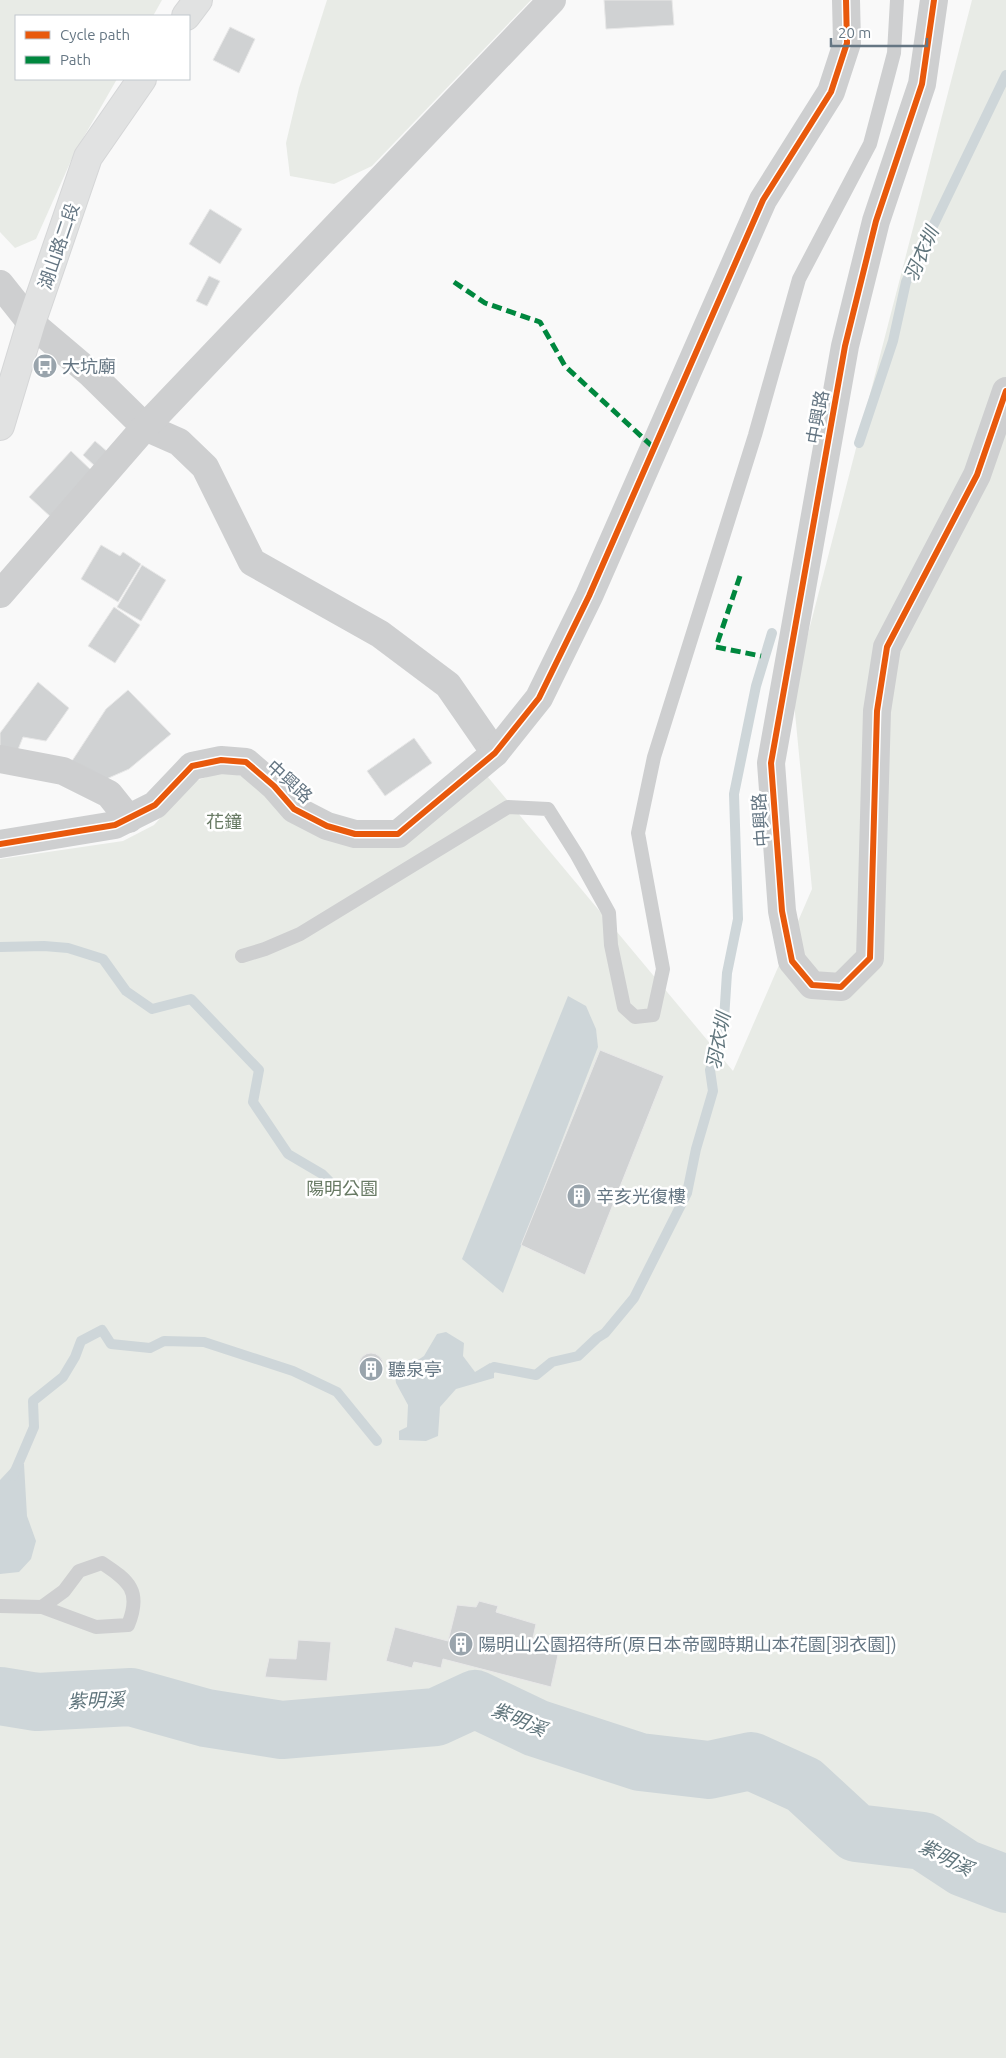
<svg xmlns="http://www.w3.org/2000/svg" width="1006" height="2058" font-family="Ubuntu,'Noto Sans TC',sans-serif">
	<style>
		.green { fill: #e8ebe6 }
		.water { fill: #ced6d9 }
		.lines { fill: none; stroke-linecap: round; stroke-linejoin: round }
		.stream { stroke: #ced6d9; stroke-width: 10 }
		.river { stroke: #ced6d9; stroke-width: 58 }
		.building { fill: #d0d2d3; stroke: #e8e8e8 }
		.secondary-casing { stroke: #d5d6d7; stroke-width: 30 }
		.lane { stroke: #cecfd0; stroke-width: 14 }
		.street { stroke: #cecfd0; stroke-width: 28 }
		.secondary { stroke: #e1e2e2; stroke-width: 28 }
		.quiet { stroke: #00873e; stroke-width: 5; stroke-dasharray: 10 5; stroke-linecap: butt }
		.cycleway-casing { stroke: #fff; stroke-width: 9 }
		.cycleway { stroke: #e8590c; stroke-width: 6 }
		.labels { text-anchor: middle; dominant-baseline: central; stroke-width: 5; stroke-linejoin: round; paint-order: stroke }
		.street-label { font-size: 18px; fill: #657683; stroke: #fff }
		.poi-label { font-size: 18px; fill: #657683; stroke: #fff; text-anchor: start }
		.park-label { font-size: 18px; fill: #687a64; stroke: #fff }
		.water-label { font-size: 19px; font-style: italic; fill: #60757c; stroke: #fff }
	</style>
	<rect width="100%" height="100%" fill="#f9f9f9"/>
	<g class="green">
		<polygon points="0,0 162,0 153,16 16,16 16,79 117,79 74,154 36,239 15,248 0,232"/>
		<polygon points="327,0 531,0 372,166 334,184 290,176 286,143 299,88"/>
		<polygon points="972,0 1006,0 1006,2058 0,2058 0,859 123,841 154,825 193,782 223,771 255,780 371,847 487,776 733,1071 812,889 793,692"/>
	</g>
	<g class="water">
		<polygon points="568,996 586,1006 596,1029 598,1047 503,1293 462,1259"/>
		<polygon points="446,1332 464,1343 463,1356 475,1372 490,1363 494,1367 494,1378 456,1389 440,1407 438,1436 426,1441 399,1440 399,1431 407,1427 408,1405 396,1383 395,1375 424,1356 437,1334"/>
		<polygon points="15,1464 24,1464 27,1516 36,1541 31,1559 19,1572 0,1574 0,1480"/>
	</g>
	<g class="lines">
		<g class="stream">
			<polyline points="859,443 893,341 906,282 1006,75"/>
			<polyline points="0,947 44,946 68,948 103,959 126,991 152,1009 191,999 259,1070 253,1102 288,1154 322,1174 332,1184 344,1189"/>
			<polyline points="483,1375 494,1367 536,1375 552,1362 578,1356 597,1338 605,1333 634,1298 687,1193 696,1149 713,1091 710,1070 723,1035 727,973 738,919 734,794 756,686 772,633"/>
			<polyline points="13,1476 34,1427 33,1401 63,1377 75,1357 81,1341 102,1330 111,1344 150,1348 164,1341 204,1342 293,1371 337,1392 377,1441"/>
		</g>
		<polyline class="river" points="0,1696 37,1702 131,1697 206,1718 282,1730 436,1717 475,1699 536,1728 640,1762 709,1770 751,1761 804,1785 856,1833 923,1841 964,1868 1006,1884"/>
	</g>
	<g class="building">
		<polygon points="604,0 672,0 674,25 606,29"/>
		<polygon points="230,27 255,39 239,73 213,60"/>
		<polygon points="210,209 242,229 220,264 189,244"/>
		<polygon points="209,276 220,281 207,306 196,301"/>
		<polygon points="95,441 109,453 96,467 83,455"/>
		<polygon points="71,451 93,472 52,518 29,497"/>
		<polygon points="101,545 120,556 123,552 141,564 118,602 81,579"/>
		<polygon points="142,565 166,580 141,621 117,607"/>
		<polygon points="114,607 140,625 115,663 88,646"/>
		<polygon points="38,682 69,708 46,741 23,737 17,752 0,749 0,733"/>
		<polygon points="128,690 171,734 129,769 104,780 72,761 106,709"/>
		<polygon points="414,738 432,763 385,796 367,771"/>
		<polygon points="600,1050 664,1076 585,1275 521,1245"/>
		<circle cx="371" cy="1365" r="12"/>
		<polygon points="479,1601 498,1606 496,1612 536,1624 531,1647 558,1655 551,1687 443,1659 441,1668 414,1662 412,1668 386,1661 395,1627 448,1641 457,1605 476,1607"/>
		<polygon points="298,1640 331,1642 327,1681 265,1677 269,1658 296,1659"/>
	</g>
	<g class="lines">
		<defs>
			<g id="secondary">
				<polyline points="186,16 198,0"/>
				<polyline points="0,426 31,323 88,157 142,79"/>
			</g>
		</defs>
		<use href="#secondary" class="secondary-casing"/>
		<g class="lane">
			<polyline points="242,956 265,949 300,934 508,807 548,809 577,855 609,913 611,945 624,1007 635,1017 653,1015 663,969 638,833 654,757 755,435 799,279 870,144 894,53 897,0"/>
			<path d="M0,1606L42,1607L96,1627L128,1625C142,1591 129,1581 102,1563L79,1571L64,1591L42,1607"/>
		</g>
		<g class="street">
			<polyline points="934,0 922,84 876,221 845,346 771,763 782,911 792,961 812,985 841,987 870,958 877,711 887,647 977,475 1006,391"/>
			<polyline points="0,284 31,323 90,373 145,427 179,442 205,467 252,562 380,634 448,685 495,753"/>
			<polyline points="0,594 145,427 552,0"/>
			<polyline points="0,759 63,771 109,794 129,819"/>
			<polyline points="0,844 115,825 155,805 192,766 221,760 246,762 274,786 294,809 327,826 355,834 398,834 495,753 539,698 589,596 763,200 831,92 847,43 846,0"/>
		</g>
		<use href="#secondary" class="secondary"/>
		<g class="quiet">
			<polyline points="454,282 485,303 540,322 565,366 654,448"/>
			<polyline points="740,576 716,647 761,656"/>
		</g>
		<defs>
			<g id="cycleway">
				<polyline points="934,0 922,84 876,221 845,346 771,763 782,911 792,961 812,985 841,987 870,958 877,711 887,647 977,475 1006,391"/>
				<polyline points="0,844 115,825 155,805 192,766 221,760 246,762 274,786 294,809 327,826 355,834 398,834 495,753 539,698 589,596 763,200 831,92 847,43 846,0"/>
			</g>
		</defs>
		<use href="#cycleway" class="cycleway-casing"/>
		<use href="#cycleway" class="cycleway"/>
	</g>
	<defs>
		<symbol id="bus-disc" viewBox="-11 -11 22 22"><circle r="9.5" fill="#99a4ac" stroke="#fff"/><path d="M-5-6H5V4H4V6H2V4H-2V6H-4V4H-5ZM-3.5-4V0h7V-4ZM-3.5 1.2v1.5H-2V1.2ZM2 1.2v1.5H3.5V1.2Z" fill="#fff"/></symbol>
		<symbol id="building-disc" viewBox="-11 -11 22 22"><circle r="9.5" fill="#99a4ac" stroke="#fff"/><path d="M-4-6H4V6H1V3H-1V6H-4ZM-2.5-4.3h1.7v1.8h-1.7ZM.8-4.3h1.7v1.8H.8ZM-2.5-1h1.7V.8h-1.7ZM.8-1h1.7V.8H.8Z" fill="#fff"/></symbol>
	</defs>
	<g fill-rule="evenodd">
		<use href="#bus-disc" x="31" y="352" width="28" height="28"/>
		<use href="#building-disc" x="565" y="1182" width="28" height="28"/>
		<use href="#building-disc" x="357" y="1355" width="28" height="28"/>
		<use href="#building-disc" x="447" y="1630" width="28" height="28"/>
	</g>
	<g class="labels">
		<g class="street-label">
			<text transform="translate(58 246) rotate(-71)">湖山路二段</text>
			<text transform="translate(817 417) rotate(-80)">中興路</text>
			<text transform="translate(290 781) rotate(42)">中興路</text>
			<text transform="translate(760 820) rotate(-94)">中興路</text>
		</g>
		<g class="poi-label">
			<text x="62" y="366">大坑廟</text>
			<text x="596" y="1196">辛亥光復樓</text>
			<text x="388" y="1369">聽泉亭</text>
			<text x="478" y="1644">陽明山公園招待所(原日本帝國時期山本花園[羽衣園])</text>
		</g>
		<g class="park-label">
			<text x="224" y="821">花鐘</text>
			<text x="342" y="1188">陽明公園</text>
		</g>
		<g class="water-label">
			<text transform="translate(921 254) rotate(-66)">羽衣圳</text>
			<text transform="translate(718 1041) rotate(-79)">羽衣圳</text>
			<text transform="translate(96 1700) rotate(-2)">紫明溪</text>
			<text transform="translate(519 1719) rotate(23)">紫明溪</text>
			<text transform="translate(946 1857) rotate(27)">紫明溪</text>
		</g>
	</g>
	<rect x="15" y="15" width="175" height="65" fill="#ffffff" stroke="#c1c8cd"/>
	<rect x="25" y="31" width="25" height="8" fill="#e8590c" stroke="#c1c8cd"/>
	<text x="60" y="40" font-size="15" fill="#657683">Cycle path</text>
	<rect x="25" y="56" width="25" height="8" fill="#00873e" stroke="#c1c8cd"/>
	<text x="60" y="65" font-size="15" fill="#657683">Path</text>
	<path d="M831 38v8h96v-8" fill="none" stroke="#657683" stroke-width="2.5"/>
	<text x="838" y="38" font-size="15" fill="#657683" stroke="#ffffff" stroke-width="4" paint-order="stroke">20 m</text>
</svg>
